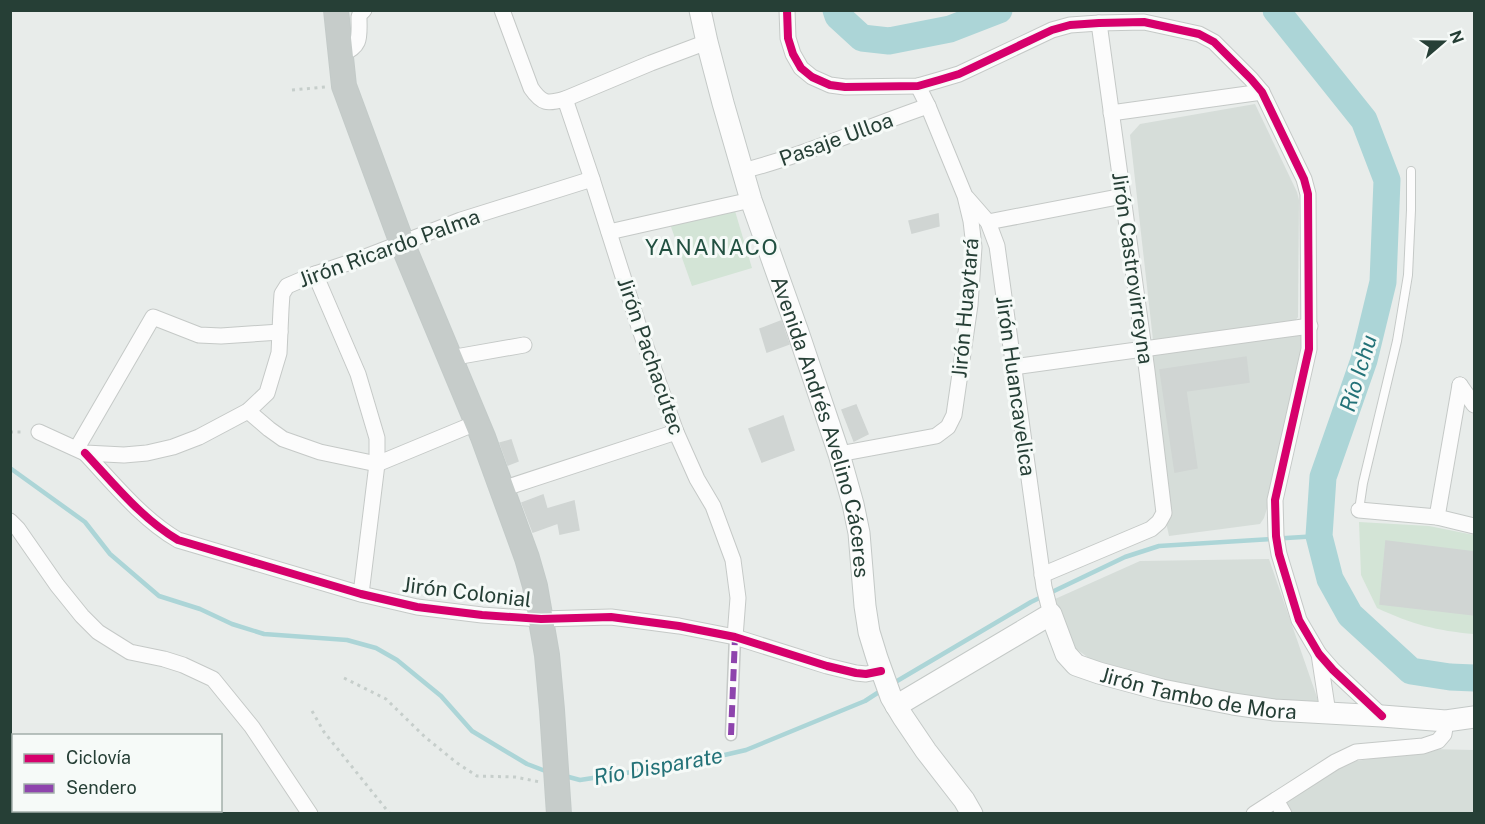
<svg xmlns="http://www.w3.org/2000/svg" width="1485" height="824" font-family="'Public Sans',sans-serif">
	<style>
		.built { fill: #d6ddd9 }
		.green { fill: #d3e4d6 }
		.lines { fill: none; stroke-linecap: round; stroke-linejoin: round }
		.stream { stroke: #acd5d7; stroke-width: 4.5 }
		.river { stroke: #acd5d7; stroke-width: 27 }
		.building { fill: #d0d5d3; stroke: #d0d5d3; stroke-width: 1.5 }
		.service-casing { stroke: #c5c9c7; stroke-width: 10 }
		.pedestrian-casing { stroke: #c5c9c7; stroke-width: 13 }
		.minor-casing { stroke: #c5c9c7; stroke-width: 17 }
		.secondary-casing { stroke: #c4c9c7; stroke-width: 23 }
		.trunk-casing { stroke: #c3cac8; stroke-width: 26 }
		.path { stroke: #c6cecb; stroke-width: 3; stroke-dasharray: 3 4.5; stroke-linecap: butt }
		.service { stroke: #fcfcfc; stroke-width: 8 }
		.pedestrian { stroke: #fcfcfc; stroke-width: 10 }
		.minor { stroke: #fcfcfc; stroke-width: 15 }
		.secondary { stroke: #fcfcfc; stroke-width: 21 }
		.trunk { stroke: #c6ccca; stroke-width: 24 }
		.quiet { stroke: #8e44ad; stroke-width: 6; stroke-dasharray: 12 6; stroke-linecap: butt }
		.cycleway-casing { stroke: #f6faf8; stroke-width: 11 }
		.cycleway { stroke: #d6006c; stroke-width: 8 }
		.labels { text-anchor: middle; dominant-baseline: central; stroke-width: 6; stroke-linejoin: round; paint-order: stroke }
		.street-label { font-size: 21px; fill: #263f36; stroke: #f6faf8 }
		.neighbourhood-label { font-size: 22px; letter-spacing: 1.5px; fill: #225041; stroke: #f6faf8 }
		.water-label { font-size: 22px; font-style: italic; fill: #237278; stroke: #f6faf8 }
	</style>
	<rect width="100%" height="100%" fill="#e8ecea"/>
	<g class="built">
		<polygon points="1255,104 1297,192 1299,200 1298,317 1293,324 1153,340 1130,135 1140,124"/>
		<polygon points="1305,327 1290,434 1264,518 1260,524 1169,536 1164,513 1144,348"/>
		<polygon points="1269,559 1318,700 1316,707 1268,702 1167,680 1090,659 1075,648 1055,599 1140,561"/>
		<polygon points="1429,749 1474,750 1474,813 1293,813 1286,801 1345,763"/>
	</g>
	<g class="green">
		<polygon points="735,211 752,268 692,286 670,224"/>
		<path d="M1359,522L1429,526L1474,535V634C1437,631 1411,624 1377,608L1361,575Z"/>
	</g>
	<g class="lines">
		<g class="stream">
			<polyline points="10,468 85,522 110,554 159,596 200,609 232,624 264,634 347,640 376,648 397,660 441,696 472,731 527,764 548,772"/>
			<polyline points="892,684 1031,602 1125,557 1159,546 1319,536"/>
			<polyline points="565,776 580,780 690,763 746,750 865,701 882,690"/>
		</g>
		<g class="river">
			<polyline points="836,10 838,16 862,38 889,41 950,29 999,10"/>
			<polyline points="1276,10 1364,120 1387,180 1383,282 1364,360 1323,477 1319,536 1330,579 1350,615 1411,671 1450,677 1474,678"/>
		</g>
	</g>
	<g class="building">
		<polygon points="938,214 939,226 912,233 909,221"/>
		<polygon points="781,321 789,344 767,352 760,329"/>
		<polygon points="1246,357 1249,382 1186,391 1197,468 1175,472 1160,370"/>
		<polygon points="856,405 868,434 854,441 842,410"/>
		<polygon points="783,416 794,450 762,462 749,429"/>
		<polygon points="511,440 518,461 508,465 500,443"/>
		<polygon points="543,495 547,509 574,501 579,530 560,534 558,523 533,532 522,503"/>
		<polygon points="1386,541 1474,552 1474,615 1380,604"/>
	</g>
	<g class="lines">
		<defs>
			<polyline id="service" points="1359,510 1363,483 1397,341 1408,275 1411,210 1411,171"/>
			<polyline id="pedestrian" points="731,735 735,637"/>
			<g id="minor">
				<path d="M502,10L531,88C542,104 547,104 565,99L592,179L639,327L676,432L697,479L713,506L733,560L738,598L735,637"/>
				<polyline points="787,10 788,38 793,54 801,68 812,77 830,85 845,87 918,86 939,80 959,74 1052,30 1070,25 1099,23 1144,22 1199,34 1214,42 1251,79 1262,92 1304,179 1308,194 1309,349 1275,500 1276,536 1279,554 1299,620 1319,654 1333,670 1382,716"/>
				<path d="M342,54C362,46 359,37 359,17L360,14L364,10"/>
				<polyline points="565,99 651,63 707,42"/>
				<polyline points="1111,113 1262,92"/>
				<path d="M742,171C806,155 866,127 928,106"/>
				<polyline points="967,198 988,222 997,246 1044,587 1051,614"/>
				<polyline points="988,222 1123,196"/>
				<polyline points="609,232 751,200"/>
				<polyline points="315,274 358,374 377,438 377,464 361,594"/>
				<polyline points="450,358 524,345"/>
				<polyline points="1013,367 1310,326"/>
				<polyline points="1460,385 1474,405"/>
				<polyline points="248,411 269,429 283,439 320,452 377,464 476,423"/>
				<polyline points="39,432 85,453 124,455 147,453 173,447 199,437 248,411 267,393 279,353 281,309 282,294 287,286 315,274 360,259 461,220 592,179"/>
				<polyline points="77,448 153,317 199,335 221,336 280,332"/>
				<path d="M85,453C114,484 142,519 178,540L361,594L417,607L482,615L541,619L611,617L679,626L735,637L827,666L856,673L866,674L881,671"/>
				<polyline points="839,454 936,436 948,427 954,415 970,305 974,247 971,221 965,196 928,106 918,86"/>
				<polyline points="502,489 676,432"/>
				<polyline points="1359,510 1437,517 1474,526"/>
				<polyline points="1437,517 1460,385"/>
				<polyline points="10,521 18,529 57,585 82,616 98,632 130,652 164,659 183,665 213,679 252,727 310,814"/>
				<polyline points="1042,575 1151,529 1159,522 1164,513 1147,371 1099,23"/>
				<polyline points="1319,654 1328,713"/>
				<polyline points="1276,800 1284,814"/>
				<polyline points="1254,814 1335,762 1356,752 1423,746 1438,741 1444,734 1446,721"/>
			</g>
			<g id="secondary">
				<path id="s1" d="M700,10L707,42L723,103L751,200L798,332L839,454L853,504L859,533L865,606L869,632L877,658L891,697L903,717L926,751L964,800L972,814"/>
				<path id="s2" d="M896,706L1051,614L1066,654L1076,665L1099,673L1162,690L1233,704L1274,710L1382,716L1446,721L1474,717"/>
			</g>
			<polyline id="trunk" points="336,10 344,86 347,94 402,243 483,437 527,558 535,586 547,655 552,710 559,814"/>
		</defs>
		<use href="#service" class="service-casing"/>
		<use href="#pedestrian" class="pedestrian-casing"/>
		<use href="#minor" class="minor-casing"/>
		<use href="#secondary" class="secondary-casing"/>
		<use href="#trunk" class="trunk-casing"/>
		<g class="path">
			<polyline points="292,90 325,87"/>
			<polyline points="10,432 25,432"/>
			<polyline points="344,678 386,699 425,737 457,763 477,776 515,777 540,782"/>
			<polyline points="312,711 324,732 390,814"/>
		</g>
		<use href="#service" class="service"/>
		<use href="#pedestrian" class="pedestrian"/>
		<use href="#minor" class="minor"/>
		<use href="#secondary" class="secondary"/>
		<use href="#trunk" class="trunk"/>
		<polyline class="quiet" points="731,735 735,637"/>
		<defs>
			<g id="cycleway">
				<polyline points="787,10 788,38 793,54 801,68 812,77 830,85 845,87 918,86 939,80 959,74 1052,30 1070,25 1099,23 1144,22 1199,34 1214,42 1251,79 1262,92 1304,179 1308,194 1309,349 1275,500 1276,536 1279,554 1299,620 1319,654 1333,670 1382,716"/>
				<path d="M85,453C114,484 142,519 178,540L361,594L417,607L482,615L541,619L611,617L679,626L735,637L827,666L856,673L866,674L881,671"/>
			</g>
		</defs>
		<use href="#cycleway" class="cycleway-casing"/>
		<use href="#cycleway" class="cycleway"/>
	</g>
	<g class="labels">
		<g class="street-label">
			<text transform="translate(836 139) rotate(-20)">Pasaje Ulloa</text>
			<text transform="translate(389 248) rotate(-20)">Jirón Ricardo Palma</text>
			<text transform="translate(1133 268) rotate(82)">Jirón Castrovirreyna</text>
			<text transform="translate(965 308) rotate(-85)">Jirón Huaytará</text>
			<text transform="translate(651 356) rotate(71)">Jirón Pachacútec</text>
			<text transform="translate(1016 386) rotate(82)">Jirón Huancavelica</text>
			<text stroke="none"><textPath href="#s1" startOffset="435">Avenida Andrés Avelino Cáceres</textPath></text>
			<text transform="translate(467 592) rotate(7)">Jirón Colonial</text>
			<text stroke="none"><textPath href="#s2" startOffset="364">Jirón Tambo de Mora</textPath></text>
		</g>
		<g class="neighbourhood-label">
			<text x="712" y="247">YANANACO</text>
		</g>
		<g class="water-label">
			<text transform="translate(1358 373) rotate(-73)">Río Ichu</text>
			<text transform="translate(658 766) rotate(-10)">Río Disparate</text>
		</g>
	</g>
	<rect width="1485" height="824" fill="none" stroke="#263f36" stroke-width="24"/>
	<rect x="12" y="734" width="210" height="78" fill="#f6faf8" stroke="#a3afaa" stroke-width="1.5"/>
	<rect x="24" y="754" width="30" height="9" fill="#d6006c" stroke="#a3afaa" stroke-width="1.5"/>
	<text x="66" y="764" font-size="18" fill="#263f36">Ciclovía</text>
	<rect x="24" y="784" width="30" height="9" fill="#8e44ad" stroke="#a3afaa" stroke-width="1.5"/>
	<text x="66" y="794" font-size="18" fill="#263f36">Sendero</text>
	<g transform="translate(1443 42) rotate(70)" stroke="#f6faf8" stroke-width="4.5" paint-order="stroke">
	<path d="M0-4.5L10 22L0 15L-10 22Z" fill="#263f36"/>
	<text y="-9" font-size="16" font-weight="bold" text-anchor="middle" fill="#263f36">N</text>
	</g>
</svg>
